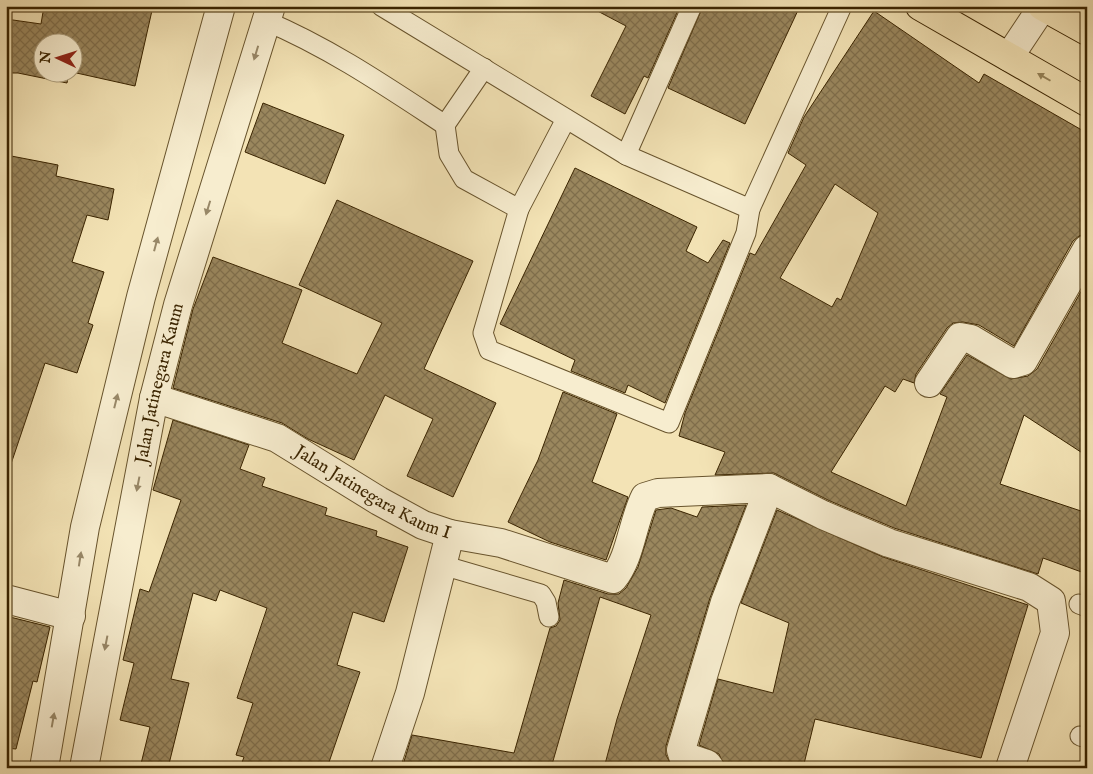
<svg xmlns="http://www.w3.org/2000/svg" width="1093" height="774" font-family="'IM FELL English',serif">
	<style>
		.building { fill: url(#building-cross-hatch); stroke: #3a2400; fill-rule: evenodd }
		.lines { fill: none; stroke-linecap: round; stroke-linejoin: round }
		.service-casing { stroke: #68542d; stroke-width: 21 }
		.minor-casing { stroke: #68542d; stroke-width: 30 }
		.tertiary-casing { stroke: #68542d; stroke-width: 30 }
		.primary-casing { stroke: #3a2400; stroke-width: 30 }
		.service { stroke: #f7edcf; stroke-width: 19 }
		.minor { stroke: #f7edcf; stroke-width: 28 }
		.tertiary { stroke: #f7edcf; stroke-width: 28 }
		.primary { stroke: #f3e3b5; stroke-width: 28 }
		.oneway { fill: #988868 }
		.oneway2 { fill: #96845a }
		.labels { text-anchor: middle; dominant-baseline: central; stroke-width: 4; stroke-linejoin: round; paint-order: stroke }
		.street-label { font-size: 18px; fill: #3a2400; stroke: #f7edcf }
	</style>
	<defs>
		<pattern id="building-cross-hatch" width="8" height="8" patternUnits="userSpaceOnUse" patternTransform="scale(1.25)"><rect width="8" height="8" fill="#9a875e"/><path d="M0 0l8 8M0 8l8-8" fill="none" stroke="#7f6e4b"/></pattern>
	</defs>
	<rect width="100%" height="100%" fill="#f3e3b5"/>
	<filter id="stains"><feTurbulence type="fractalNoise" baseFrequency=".004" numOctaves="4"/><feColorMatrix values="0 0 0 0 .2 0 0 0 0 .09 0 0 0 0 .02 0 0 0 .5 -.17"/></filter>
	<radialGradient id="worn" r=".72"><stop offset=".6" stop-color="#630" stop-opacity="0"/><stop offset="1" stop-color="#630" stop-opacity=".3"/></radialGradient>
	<g class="building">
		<polygon points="44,6 153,6 135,86 72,72 72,42 42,42 42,72 69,72 67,83 18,73 6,73 6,19 41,24"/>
		<polygon points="588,6 680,6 648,78 644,76 625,114 591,96 626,26"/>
		<polygon points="703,6 800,6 745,124 668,88"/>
		<path d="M874,11L979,83L984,74L1087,133V233L1079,236L1073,241L1014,346L979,325L963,322L953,323L947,328L916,374L914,383L903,379L895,392L885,386L831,472L906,506L947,397L940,394L967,355L1011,379L1028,376L1037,369L1087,281V456L1024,415L1000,484L1087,513V574L1043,558L1038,574L894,528L830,501L774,473L715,475L725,452L679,436L685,413L750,253L755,255L806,165L788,153L804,117ZM835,184L878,213L841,300L837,298L832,307L780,278Z"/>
		<polygon points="263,103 344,135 325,184 245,152"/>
		<polygon points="6,155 58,165 56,176 114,189 108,220 87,215 72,262 104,272 88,323 93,325 77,373 45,363 11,464 6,463"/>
		<polygon points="575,168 697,227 686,251 708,263 723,240 730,243 665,403 628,385 625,393 571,371 575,360 500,324"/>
		<polygon points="337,200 473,261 424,369 496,403 453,497 407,476 433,419 385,395 354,460 308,439 282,423 173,388 193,309 213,257 302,290 282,343 357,374 382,323 299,285"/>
		<polygon points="563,392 617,414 592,482 628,497 606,560 550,542 508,522 538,460"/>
		<polygon points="173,420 249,445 240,469 265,478 262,486 327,508 325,515 377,531 376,536 408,547 384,622 353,612 337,665 360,672 327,768 240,768 244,757 236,755 253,703 237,698 267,608 220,590 216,601 193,593 171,679 189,683 168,768 140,768 150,727 120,720 134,663 123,660 140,589 149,592 181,500 153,490"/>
		<polygon points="746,505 710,598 666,746 666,755 673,768 604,768 617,719 651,615 600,597 551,768 402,768 412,735 514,753 550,628 556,626 560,620 558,603 564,580 608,594 619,594 626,588 638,567 656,510 671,508 697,517 702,507"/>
		<polygon points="777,510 883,557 1028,605 981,758 815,719 803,768 725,768 719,754 699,745 718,679 773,693 789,623 741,603"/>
		<polygon points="6,616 50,627 37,682 33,681 16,749 6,748"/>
	</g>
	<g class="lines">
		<defs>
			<g id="service">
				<polyline points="381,6 626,155 750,209 842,6"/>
				<path d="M266,21C330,48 387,87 445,125L484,68"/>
				<polyline points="445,125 449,154 464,179 519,209 566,119"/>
				<polyline points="626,155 692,6"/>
				<polyline points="519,209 483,333 489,350 669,423 746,233 750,209"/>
				<polyline points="442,565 541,594 546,602 549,617"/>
				<polyline points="1079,604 1087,607"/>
				<polyline points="1080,736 1087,738"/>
			</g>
			<g id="minor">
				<polyline points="1009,57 1043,6"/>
				<polyline points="929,383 960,337 971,339 1013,364 1023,361 1087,249"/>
				<path id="s1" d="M154,398L277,438L379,501L423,525L450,534L501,543L613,579C631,557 632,523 645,497L658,493L769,488L823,515L889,543L1029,587L1051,601L1055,633L1010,768"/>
				<polyline points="6,599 71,616"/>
				<polyline points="385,768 410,693 450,534"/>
				<polyline points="710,768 707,764 683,756 681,750 725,602 769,488"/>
			</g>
			<g id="tertiary">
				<polyline points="44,768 85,527 141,297 221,6"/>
				<path id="s2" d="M84,768L154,398L178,305L271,6"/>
			</g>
			<g id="primary">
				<polyline points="920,6 1087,102"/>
				<polyline points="1042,6 1087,31"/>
			</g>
		</defs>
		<use href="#service" class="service-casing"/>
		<use href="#minor" class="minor-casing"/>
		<use href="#tertiary" class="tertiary-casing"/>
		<use href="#primary" class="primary-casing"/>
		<use href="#service" class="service"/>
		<use href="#minor" class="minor"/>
		<use href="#tertiary" class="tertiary"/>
		<use href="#primary" class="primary"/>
	</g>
	<defs><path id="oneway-solid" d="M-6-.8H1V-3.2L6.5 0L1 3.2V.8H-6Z" transform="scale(1.25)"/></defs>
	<g class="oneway">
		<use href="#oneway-solid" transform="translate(256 53) rotate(107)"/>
		<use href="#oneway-solid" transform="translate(208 208) rotate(107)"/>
		<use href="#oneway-solid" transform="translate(156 244) rotate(-75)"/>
		<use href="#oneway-solid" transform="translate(116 401) rotate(-76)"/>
		<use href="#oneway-solid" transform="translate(138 484) rotate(101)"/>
		<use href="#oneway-solid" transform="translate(80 559) rotate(-81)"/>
		<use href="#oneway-solid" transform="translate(106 643) rotate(101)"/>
		<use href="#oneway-solid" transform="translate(53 720) rotate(-80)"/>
	</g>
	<use class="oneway2" href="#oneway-solid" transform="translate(1044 77) rotate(-150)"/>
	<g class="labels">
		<g class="street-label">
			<text stroke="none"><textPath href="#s2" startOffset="392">Jalan Jatinegara Kaum</textPath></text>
			<text stroke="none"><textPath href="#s1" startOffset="240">Jalan Jatinegara Kaum I</textPath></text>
		</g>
	</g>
	<rect width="1093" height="774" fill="none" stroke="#f3e3b5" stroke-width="25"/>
	<rect x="8" y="8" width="1078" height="759" fill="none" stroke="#3a2400" stroke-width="2.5"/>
	<rect x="12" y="12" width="1068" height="749" fill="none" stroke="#3a2400"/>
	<g transform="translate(58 58) rotate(274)"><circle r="24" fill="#f7edcf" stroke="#ab9d7c"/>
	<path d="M0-4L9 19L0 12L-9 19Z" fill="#8f2418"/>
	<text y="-8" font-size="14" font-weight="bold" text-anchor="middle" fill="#3a2400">N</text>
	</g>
	<rect width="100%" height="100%" filter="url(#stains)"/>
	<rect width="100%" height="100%" fill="url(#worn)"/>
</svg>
